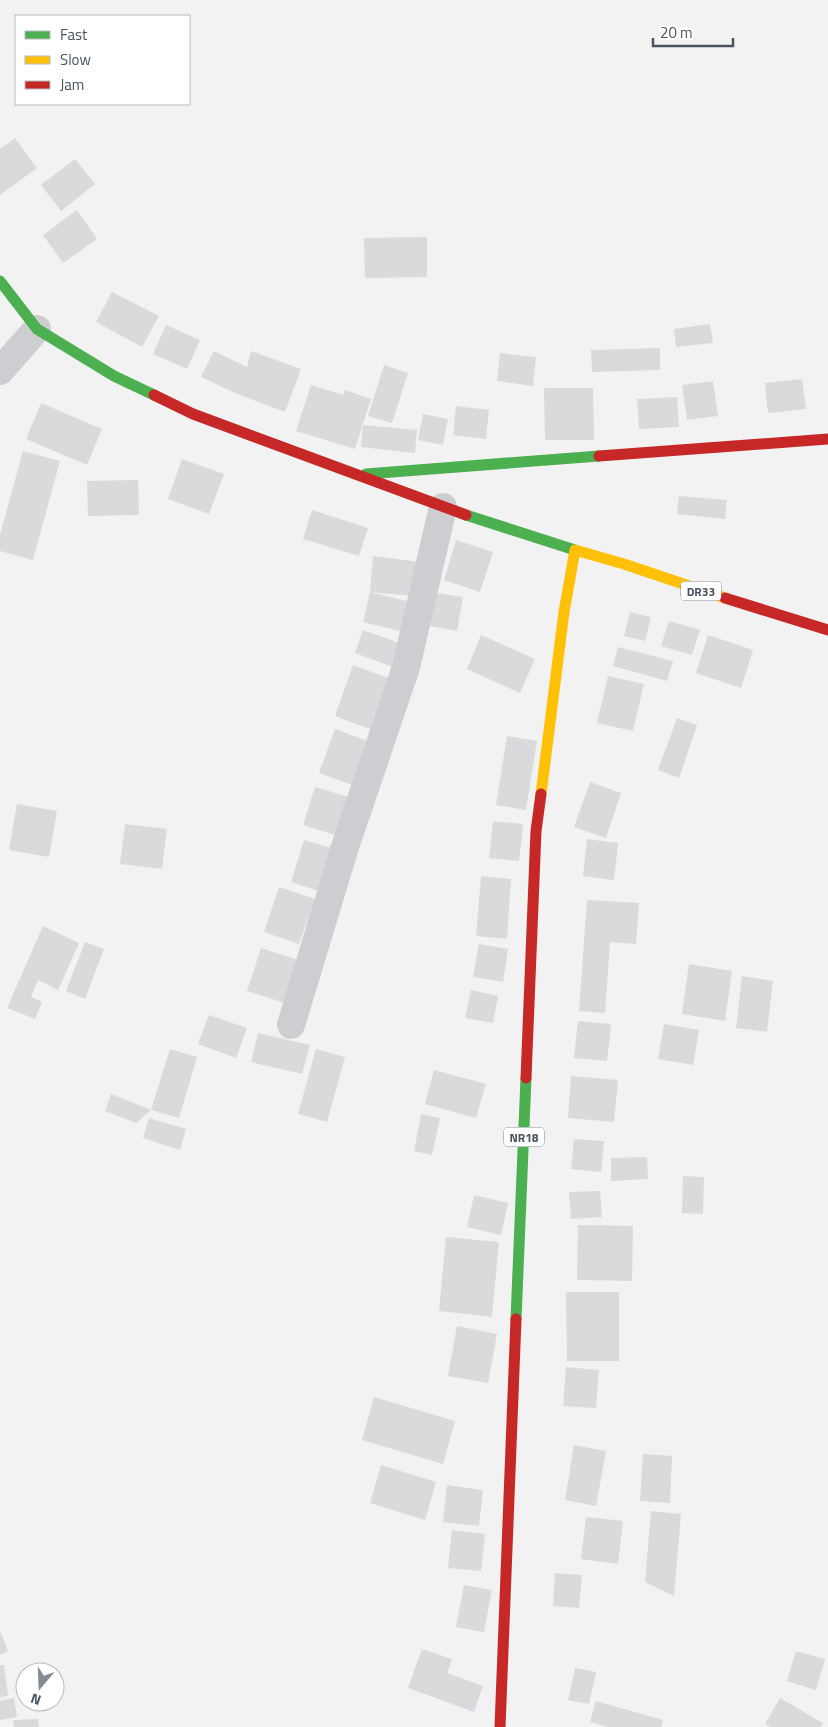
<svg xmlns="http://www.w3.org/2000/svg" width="828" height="1727" font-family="'Titillium Web',sans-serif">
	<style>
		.building { fill: #dadadc }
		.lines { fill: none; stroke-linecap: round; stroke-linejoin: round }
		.street { stroke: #ccced1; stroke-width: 28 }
		.fast { stroke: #4caf50; stroke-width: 11 }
		.slow { stroke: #ffc107; stroke-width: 11 }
		.jam { stroke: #c62828; stroke-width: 11 }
		.labels { text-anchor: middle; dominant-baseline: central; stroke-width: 5; stroke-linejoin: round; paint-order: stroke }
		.shield { fill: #fff; stroke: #80878f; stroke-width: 1 }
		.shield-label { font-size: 12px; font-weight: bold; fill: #49545f }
	</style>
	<rect width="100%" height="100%" fill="#f3f2f2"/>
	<g class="building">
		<polygon points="15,138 37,168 0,195 0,149"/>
		<polygon points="75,159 95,184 61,211 41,185"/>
		<polygon points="77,210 97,239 63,263 43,235"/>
		<polygon points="427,237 427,277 365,278 364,238"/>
		<polygon points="112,292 159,316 142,347 96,322"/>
		<polygon points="710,324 713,343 676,347 674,329"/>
		<polygon points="166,325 200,340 187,369 153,354"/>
		<polygon points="660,348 660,370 592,372 591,350"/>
		<polygon points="214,351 247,367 251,351 301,369 285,412 235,393 201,377"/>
		<polygon points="500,353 536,357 533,386 497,381"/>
		<polygon points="384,365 408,373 392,423 368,416"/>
		<polygon points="802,379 806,409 768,413 765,383"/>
		<polygon points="713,381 718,416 687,420 682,385"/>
		<polygon points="311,385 343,395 345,390 371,399 355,449 296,431"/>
		<polygon points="544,388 593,388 594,440 545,440"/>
		<polygon points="677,397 679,427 639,429 637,399"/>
		<polygon points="41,403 102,429 87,465 26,439"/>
		<polygon points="456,406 489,410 486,439 453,435"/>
		<polygon points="423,414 448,419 443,445 418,440"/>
		<polygon points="363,425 417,430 415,453 361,447"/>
		<polygon points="23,451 60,461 33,560 0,551 0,535"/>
		<polygon points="182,459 224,474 209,514 168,499"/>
		<polygon points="138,480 139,515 88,516 87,481"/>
		<polygon points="679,496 727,500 725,519 677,514"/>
		<polygon points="312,510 368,528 359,556 303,539"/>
		<polygon points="456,540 493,552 480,592 444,580"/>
		<polygon points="373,556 427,563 423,597 370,592 423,605 416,635 363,622 370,592"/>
		<polygon points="436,593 463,597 457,631 430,626"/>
		<polygon points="630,612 651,617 645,641 624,636"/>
		<polygon points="669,621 700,630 692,655 661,646"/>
		<polygon points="363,630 402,644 393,667 355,653"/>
		<polygon points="481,635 535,659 520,693 467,669"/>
		<polygon points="708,635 753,650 741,688 696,673"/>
		<polygon points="618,647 673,661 667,681 613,666"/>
		<polygon points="353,665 388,678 370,729 335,716"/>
		<polygon points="608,676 644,684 633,731 597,723"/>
		<polygon points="677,718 697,725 679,778 658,770"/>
		<polygon points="335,729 368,741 352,785 319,773"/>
		<polygon points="507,736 537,741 526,810 496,805"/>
		<polygon points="590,782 621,793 606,838 574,827"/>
		<polygon points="315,787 349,797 338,836 303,825"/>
		<polygon points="17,804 57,811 49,857 9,850"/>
		<polygon points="493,821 523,824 519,861 489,858"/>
		<polygon points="125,824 167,829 162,869 120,864"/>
		<polygon points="587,839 618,843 614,880 583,876"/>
		<polygon points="304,840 335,849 322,892 291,882"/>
		<polygon points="481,876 511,879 507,939 476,936"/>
		<polygon points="279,887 315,899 299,944 264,932"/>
		<polygon points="587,900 639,903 636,944 610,942 605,1013 579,1011"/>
		<polygon points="43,926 79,943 58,990 38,980 31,997 42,1002 35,1019 7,1008"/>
		<polygon points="85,942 104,949 85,999 66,991"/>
		<polygon points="479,944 508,949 503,982 473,977"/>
		<polygon points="261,948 302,961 288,1004 247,991"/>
		<polygon points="689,964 732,971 725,1021 682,1014"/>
		<polygon points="742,976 773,981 767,1032 736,1028"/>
		<polygon points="471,990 498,996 493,1023 465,1018"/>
		<polygon points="209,1015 247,1028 236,1058 198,1044"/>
		<polygon points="578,1021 611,1024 607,1061 574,1058"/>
		<polygon points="664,1024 699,1030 693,1065 658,1059"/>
		<polygon points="258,1033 310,1045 302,1074 251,1062"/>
		<polygon points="170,1049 197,1057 179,1118 151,1110"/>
		<polygon points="316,1049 345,1057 327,1122 298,1114"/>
		<polygon points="434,1070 486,1084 476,1118 425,1104"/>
		<polygon points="571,1076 618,1080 614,1122 568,1118"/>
		<polygon points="111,1094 151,1110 136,1123 105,1111"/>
		<polygon points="421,1114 440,1118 432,1155 414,1151"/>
		<polygon points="149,1118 186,1129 180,1150 143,1138"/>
		<polygon points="574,1139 604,1141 601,1172 571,1169"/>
		<polygon points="647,1157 648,1179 611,1181 611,1158"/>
		<polygon points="683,1176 704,1177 703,1214 682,1213"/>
		<polygon points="600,1191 602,1217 571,1219 569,1192"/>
		<polygon points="474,1195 508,1203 501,1235 467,1227"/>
		<polygon points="578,1225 633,1226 632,1281 577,1280"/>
		<polygon points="446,1237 499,1242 492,1317 439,1311"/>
		<polygon points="566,1292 619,1292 619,1361 567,1361"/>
		<polygon points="457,1326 497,1334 488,1383 448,1376"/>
		<polygon points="566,1367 599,1370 596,1408 563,1406"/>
		<polygon points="374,1397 455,1421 443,1464 362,1440"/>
		<polygon points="574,1445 606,1451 596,1506 565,1500"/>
		<polygon points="643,1454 672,1456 670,1503 640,1501"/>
		<polygon points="381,1465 436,1482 425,1520 370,1503"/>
		<polygon points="447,1485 483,1490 479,1526 443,1522"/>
		<polygon points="651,1511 681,1514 674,1596 645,1582"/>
		<polygon points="586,1517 623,1521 618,1564 581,1559"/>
		<polygon points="452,1530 485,1534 481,1571 448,1568"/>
		<polygon points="555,1573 582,1575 579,1608 553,1606"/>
		<polygon points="464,1585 492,1590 484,1632 456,1627"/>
		<polygon points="0,1630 8,1651 0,1655"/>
		<polygon points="422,1649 452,1659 447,1673 483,1686 474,1712 408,1688"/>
		<polygon points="796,1651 825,1659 816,1690 787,1681"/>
		<polygon points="0,1665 4,1665 8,1696 0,1697"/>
		<polygon points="575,1668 596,1672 589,1704 568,1700"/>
		<polygon points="14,1698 17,1717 0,1720 0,1701"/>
		<polygon points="780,1698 823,1723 821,1727 770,1727 765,1724"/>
		<polygon points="596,1701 663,1720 661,1727 608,1727 590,1722"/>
		<polygon points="38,1719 39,1727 14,1727 13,1720"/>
	</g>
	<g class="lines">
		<g class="street">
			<polyline points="0,371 37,329"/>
			<polyline points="291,1025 344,850 406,667 443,507"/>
		</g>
		<g class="fast">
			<polyline points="0,281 37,329 114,376 154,395"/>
			<polyline points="366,474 599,456"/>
			<polyline points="466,515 575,550"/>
			<polyline points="516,1319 526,1078"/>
		</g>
		<polyline class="slow" points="541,794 564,612 575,550 624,564 725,598"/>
		<g class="jam">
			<polyline points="154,395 193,414 466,515"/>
			<polyline points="599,456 828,439"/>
			<polyline points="725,598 828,630"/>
			<polyline points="526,1078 536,831 541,794"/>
			<polyline points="500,1727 516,1319"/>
		</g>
	</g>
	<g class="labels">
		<g class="shield">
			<rect x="681" y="581.5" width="40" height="19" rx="4"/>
			<rect x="504" y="1127.5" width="40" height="19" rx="4"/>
		</g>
		<g class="shield-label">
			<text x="701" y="591">DR33</text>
			<text x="524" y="1137">NR18</text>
		</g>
	</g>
	<rect x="15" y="15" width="175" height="90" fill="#ffffff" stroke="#b6bbbf"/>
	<rect x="25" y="31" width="25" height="8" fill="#4caf50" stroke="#b6bbbf"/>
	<text x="60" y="40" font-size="15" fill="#49545f">Fast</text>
	<rect x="25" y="56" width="25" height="8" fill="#ffc107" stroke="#b6bbbf"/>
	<text x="60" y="65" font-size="15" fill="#49545f">Slow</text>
	<rect x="25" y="81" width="25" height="8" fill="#c62828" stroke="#b6bbbf"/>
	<text x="60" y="90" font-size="15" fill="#49545f">Jam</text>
	<g transform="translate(40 1687) rotate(199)"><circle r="24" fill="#ffffff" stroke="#b6bbbf"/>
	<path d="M0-4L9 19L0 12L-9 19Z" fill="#848b92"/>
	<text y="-8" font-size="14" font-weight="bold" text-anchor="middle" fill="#49545f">N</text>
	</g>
	<path d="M653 38v8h80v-8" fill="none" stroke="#49545f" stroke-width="2.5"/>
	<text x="660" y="38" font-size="15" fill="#49545f" stroke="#ffffff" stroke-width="4" paint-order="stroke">20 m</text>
</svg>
